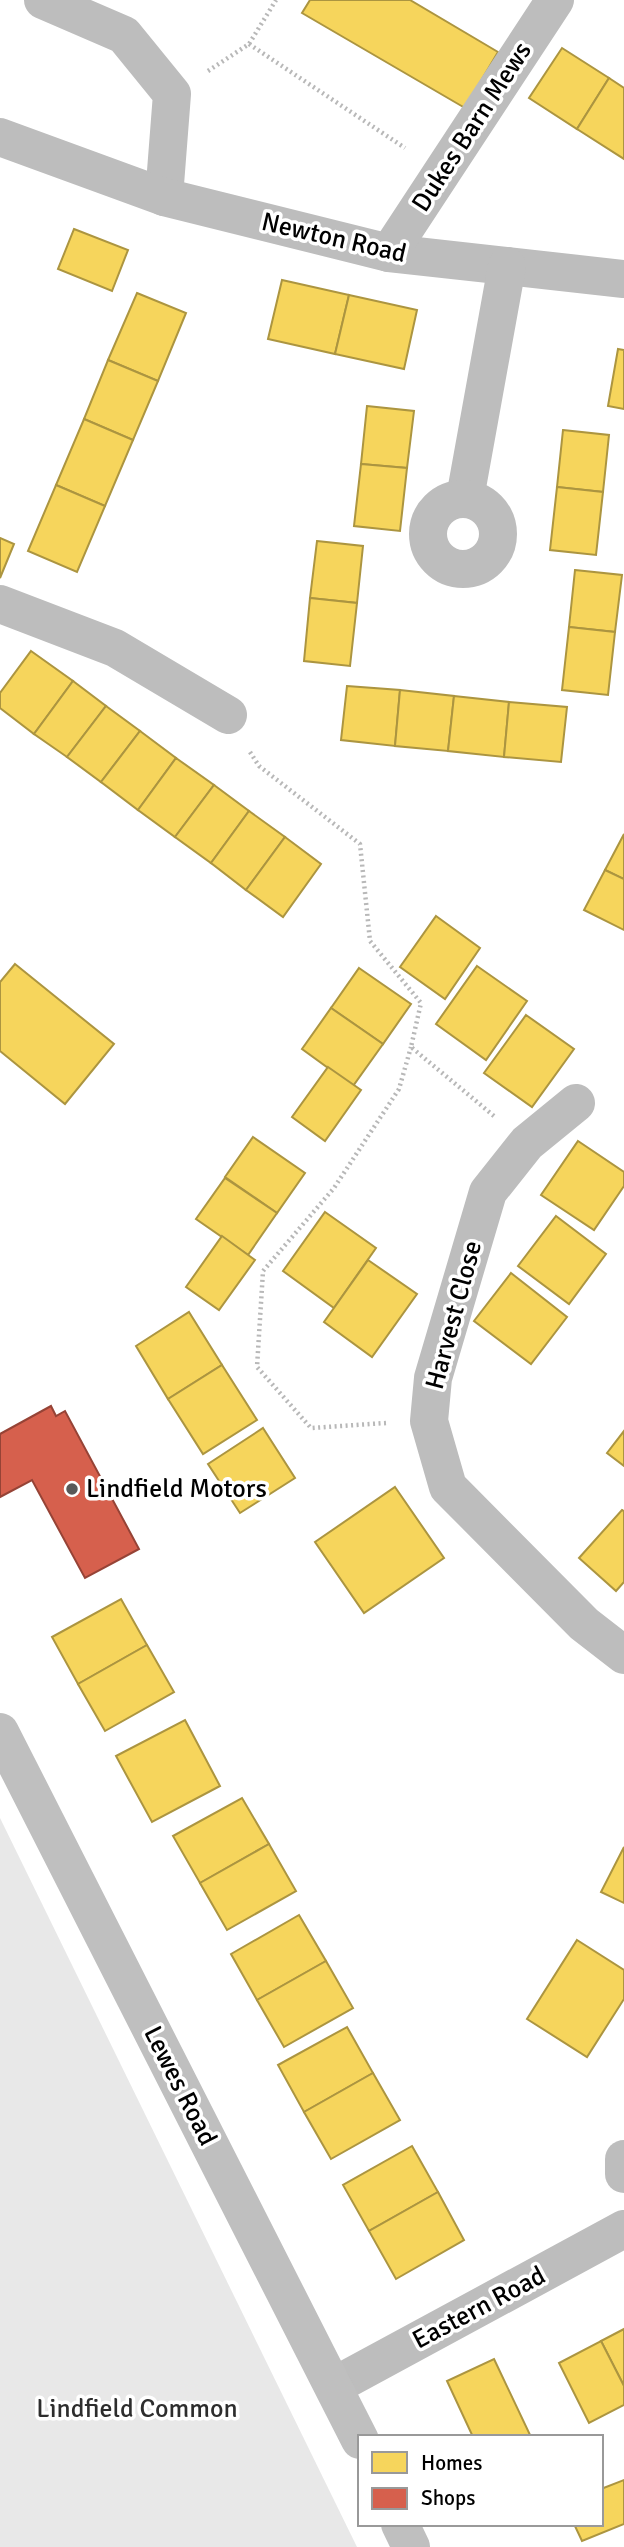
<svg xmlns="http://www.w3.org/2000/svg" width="624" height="2547" font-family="Signika,sans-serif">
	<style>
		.green { fill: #e8e8e8 }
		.homes { fill: #f6d55c; stroke: #ac9540; stroke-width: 2 }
		.shops { fill: #d6604d; stroke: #964336; stroke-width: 2 }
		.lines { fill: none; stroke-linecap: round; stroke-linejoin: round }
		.path { stroke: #b8b8b8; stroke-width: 4.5; stroke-dasharray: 2 3.5; stroke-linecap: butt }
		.street { stroke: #bdbdbd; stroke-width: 38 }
		.secondary { stroke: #bfbfbf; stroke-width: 38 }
		.poi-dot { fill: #595959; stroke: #fff; stroke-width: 2.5 }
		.labels { text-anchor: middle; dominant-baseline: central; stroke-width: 7; stroke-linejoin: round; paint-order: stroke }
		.street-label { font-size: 26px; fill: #000; stroke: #fff }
		.poi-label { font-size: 26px; fill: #000; stroke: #fff; text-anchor: start }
		.park-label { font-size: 26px; fill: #2d2d2d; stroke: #fff }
	</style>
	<rect width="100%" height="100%" fill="#fff"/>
	<polygon class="green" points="0,1818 357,2547 0,2547"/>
	<g class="homes">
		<polygon points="310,0 410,0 498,52 465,108 302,13"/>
		<polygon points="562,48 609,78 577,129 529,98"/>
		<polygon points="609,78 624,88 624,159 577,129"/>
		<polygon points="74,229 128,250 112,291 58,269"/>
		<polygon points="282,280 349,295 335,354 268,339"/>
		<polygon points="137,293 186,313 158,381 108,360"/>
		<polygon points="349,295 417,310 404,369 335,354"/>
		<polygon points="618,349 624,350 624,409 608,406"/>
		<polygon points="108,360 158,381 133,440 84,419"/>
		<polygon points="367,406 414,411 407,468 361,464"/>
		<polygon points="84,419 133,440 105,506 56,485"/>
		<polygon points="563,430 609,435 603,492 557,487"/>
		<polygon points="361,464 407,468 400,531 354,526"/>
		<polygon points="56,485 105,506 77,572 28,551"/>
		<polygon points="557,487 603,492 596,555 550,550"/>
		<polygon points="0,538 14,544 0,578"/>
		<polygon points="317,541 363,546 357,603 310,598"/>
		<polygon points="575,570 622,575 615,632 569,627"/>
		<polygon points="310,598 357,603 350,666 304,661"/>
		<polygon points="569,627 615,632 608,695 562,690"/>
		<polygon points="31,651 73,681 34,734 0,708 0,693"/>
		<polygon points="73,681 106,706 67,757 34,734"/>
		<polygon points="347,686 400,690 395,746 341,740"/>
		<polygon points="400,690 454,696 448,751 395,746"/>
		<polygon points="454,696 509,702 504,757 448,751"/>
		<polygon points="509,702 567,707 561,762 504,757"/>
		<polygon points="106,706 140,731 101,782 67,757"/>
		<polygon points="140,731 176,758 138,810 101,782"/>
		<polygon points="176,758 214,785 175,837 138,810"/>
		<polygon points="214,785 249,811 211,863 175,837"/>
		<polygon points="249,811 285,837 246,890 211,863"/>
		<polygon points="624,834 624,879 605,870"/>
		<polygon points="285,837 321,864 283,917 246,890"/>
		<polygon points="605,870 624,879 624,930 584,910"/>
		<polygon points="436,916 480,948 445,999 400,967"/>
		<polygon points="15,964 114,1044 65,1104 0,1051 0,982"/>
		<polygon points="477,966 527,1001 486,1060 436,1024"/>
		<polygon points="359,968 411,1004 383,1044 331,1008"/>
		<polygon points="331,1008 383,1044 353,1086 302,1049"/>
		<polygon points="526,1015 574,1049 532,1107 484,1073"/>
		<polygon points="328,1067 361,1090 325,1141 292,1117"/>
		<polygon points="253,1137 305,1173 277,1213 225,1177"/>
		<polygon points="578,1141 624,1172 624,1186 594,1230 541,1195"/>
		<polygon points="225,1178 277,1213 248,1255 196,1219"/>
		<polygon points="325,1212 376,1248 334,1308 283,1271"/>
		<polygon points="556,1216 606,1254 569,1304 518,1266"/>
		<polygon points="222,1236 255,1260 219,1310 186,1287"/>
		<polygon points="368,1260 417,1294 372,1357 324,1322"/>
		<polygon points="511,1273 567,1317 531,1364 474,1321"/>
		<polygon points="189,1312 222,1365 168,1399 136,1346"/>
		<polygon points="222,1365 257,1420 203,1454 168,1399"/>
		<polygon points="263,1428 295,1478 240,1513 208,1464"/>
		<polygon points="624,1431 624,1466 607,1453"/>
		<polygon points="395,1487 444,1558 364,1613 315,1542"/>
		<polygon points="622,1510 624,1511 624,1582 616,1591 579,1558"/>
		<polygon points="121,1599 147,1645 78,1684 52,1637"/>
		<polygon points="147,1645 174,1692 105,1731 78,1684"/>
		<polygon points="185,1720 220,1786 152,1822 116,1756"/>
		<polygon points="242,1798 269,1844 200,1883 173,1836"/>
		<polygon points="269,1844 296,1891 227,1930 200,1883"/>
		<polygon points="624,1847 624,1903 601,1892"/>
		<polygon points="299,1915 326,1961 257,2000 231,1954"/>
		<polygon points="577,1940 624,1970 624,1999 587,2057 527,2019"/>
		<polygon points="326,1961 353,2008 284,2047 257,2000"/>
		<polygon points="347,2027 373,2073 304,2112 278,2065"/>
		<polygon points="373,2073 400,2120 331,2159 304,2112"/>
		<polygon points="412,2146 438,2192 369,2231 343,2185"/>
		<polygon points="438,2192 464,2240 396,2279 369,2231"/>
		<polygon points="624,2329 624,2386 601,2341"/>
		<polygon points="601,2341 624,2386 624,2405 589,2423 559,2363"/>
		<polygon points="494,2359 531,2437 473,2437 447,2381"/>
		<polygon points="624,2480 624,2524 582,2541 574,2524 601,2524 601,2489"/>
	</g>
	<polygon class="shops" points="51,1406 56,1416 65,1411 139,1549 85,1578 32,1480 0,1497 0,1434"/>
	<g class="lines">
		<g class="path">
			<polyline points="249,44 405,148"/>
			<polyline points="208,71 249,44 276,0"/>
			<polyline points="250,752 259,766 360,844 370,941 421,1003 411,1047 494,1116"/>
			<polyline points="386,1423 311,1428 257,1367 263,1271 334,1188 399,1089 411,1047"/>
		</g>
		<g class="street">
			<polyline points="43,0 124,35 172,94 164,197"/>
			<polyline points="0,137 164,197 389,253 624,279"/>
			<polyline points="389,253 555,0"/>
			<polyline points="465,498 507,266"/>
			<circle cx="463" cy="534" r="35"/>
			<polyline points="0,604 115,648 228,715"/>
			<polyline points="576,1103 527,1143 488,1192 433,1378 429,1421 448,1487 584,1624 624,1655"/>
			<polyline points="624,2159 624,2174"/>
			<polyline points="334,2386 624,2229"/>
		</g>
		<g class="secondary">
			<polyline points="0,1732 360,2440"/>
			<polyline points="400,2524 411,2547"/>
		</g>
	</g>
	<circle class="poi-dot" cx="72" cy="1489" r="7"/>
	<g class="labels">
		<g class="street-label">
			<text transform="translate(472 127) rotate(-57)">Dukes Barn Mews</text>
			<text transform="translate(334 238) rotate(13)">Newton Road</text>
			<text transform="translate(454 1315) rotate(-75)">Harvest Close</text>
			<text transform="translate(180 2086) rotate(63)">Lewes Road</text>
			<text transform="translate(479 2308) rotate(-28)">Eastern Road</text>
		</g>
		<g class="poi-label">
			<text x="86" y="1489">Lindfield Motors</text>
		</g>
		<g class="park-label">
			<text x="137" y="2409">Lindfield Common</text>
		</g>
	</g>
	<rect x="358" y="2435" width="245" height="91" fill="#ffffff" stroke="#999999" stroke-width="2"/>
	<rect x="372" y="2452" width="35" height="21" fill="#f6d55c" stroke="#999999" stroke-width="2"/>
	<text x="421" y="2470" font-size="21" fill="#000000">Homes</text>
	<rect x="372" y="2488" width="35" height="21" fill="#d6604d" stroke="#999999" stroke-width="2"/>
	<text x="421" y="2505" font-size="21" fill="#000000">Shops</text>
</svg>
